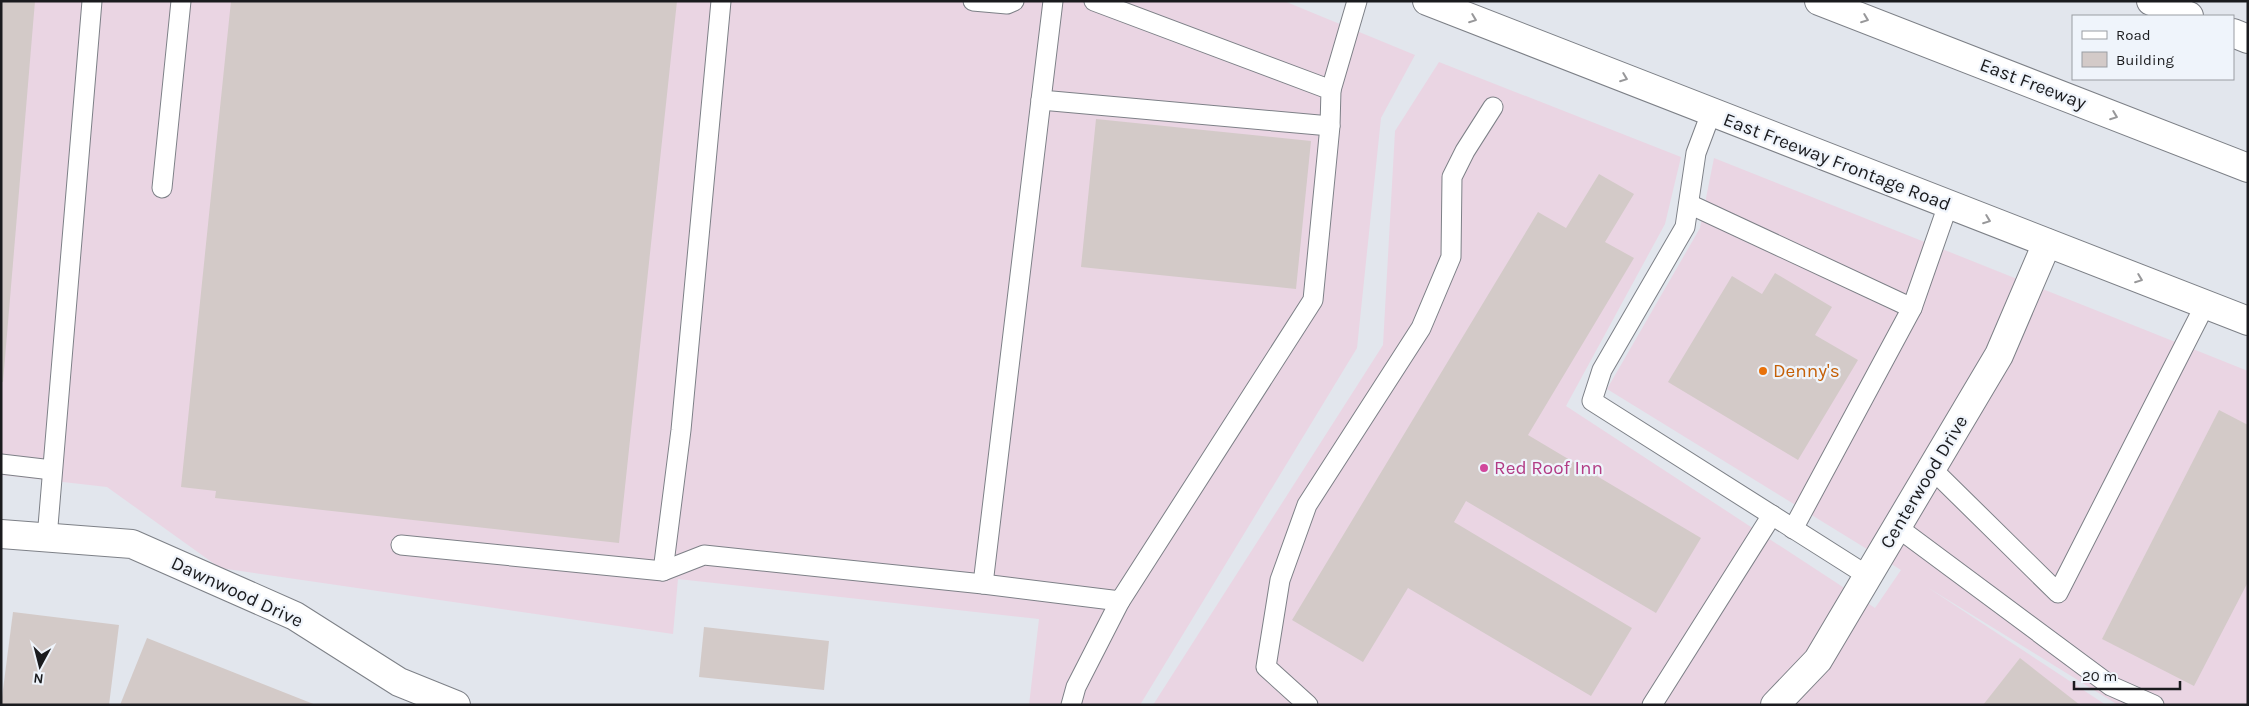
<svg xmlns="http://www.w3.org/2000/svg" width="2249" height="706" font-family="Karla,sans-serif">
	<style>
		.commercial { fill: #ead5e3 }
		.building { fill: #d3cac8 }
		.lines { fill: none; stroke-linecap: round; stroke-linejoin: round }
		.lane-casing { stroke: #7d8087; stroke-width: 21 }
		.street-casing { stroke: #7d8087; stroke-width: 30 }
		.secondary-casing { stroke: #7d8087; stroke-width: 30 }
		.highway-casing { stroke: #7d8087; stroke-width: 30 }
		.lane { stroke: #fff; stroke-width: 19 }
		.street { stroke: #fff; stroke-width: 28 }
		.secondary { stroke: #fff; stroke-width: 28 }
		.highway { stroke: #fff; stroke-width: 28 }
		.oneway { stroke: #98989a }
		.food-dot { fill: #e8710a; stroke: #eff4fb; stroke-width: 2 }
		.hotel-dot { fill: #d1479c; stroke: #eff4fb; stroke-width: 2 }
		.labels { text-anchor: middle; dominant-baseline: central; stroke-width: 4.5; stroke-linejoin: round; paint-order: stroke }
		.street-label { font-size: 19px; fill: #1a1b1e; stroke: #eff4fb }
		.food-label { font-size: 19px; fill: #c56008; stroke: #eff4fb; text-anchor: start }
		.hotel-label { font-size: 19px; fill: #b23c85; stroke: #eff4fb; text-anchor: start }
	</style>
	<rect width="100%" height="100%" fill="#e2e6ed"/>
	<g class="commercial">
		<polygon points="1,1 1284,1 1415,55 1381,118 1357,348 1140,705 1029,705 1039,619 678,579 673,634 220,568 107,487 1,475"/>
		<polygon points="1439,62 1681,157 1665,224 1566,406 1875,608 1901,570 1607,389 1700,228 1714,158 2248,371 2248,705 2118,705 1927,587 2106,705 1153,705 1383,345 1395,131"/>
	</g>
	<g class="building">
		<polygon points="1,1 35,1 3,382 1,382"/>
		<polygon points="231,1 677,1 619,543 215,498 216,491 181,487"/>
		<polygon points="1096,119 1311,141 1296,289 1081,267"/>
		<polygon points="1599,174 1634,194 1605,242 1634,258 1528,435 1701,538 1656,613 1466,501 1454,522 1632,628 1591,696 1408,588 1363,662 1292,620 1538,212 1566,228"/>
		<polygon points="1775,273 1832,307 1815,335 1858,360 1798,460 1668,382 1732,276 1762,294"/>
		<polygon points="2219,410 2248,425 2248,582 2194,686 2102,639"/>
		<polygon points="13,612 119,625 109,705 1,705"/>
		<polygon points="704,627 829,641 824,690 699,677"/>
		<polygon points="147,638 316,705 120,705"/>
		<polygon points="2020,658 2080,705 1983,705"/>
	</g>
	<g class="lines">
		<defs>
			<g id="lane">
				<polyline points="973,1 1007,4 1014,1"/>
				<polyline points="1053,1 1041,100 1330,126"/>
				<polyline points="1331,90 1357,1"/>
				<polyline points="1711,113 1696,153 1685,227 1602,370 1592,401 1868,576"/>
				<polyline points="162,188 181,1"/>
				<polyline points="1689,204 1912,308 1948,205"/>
				<polyline points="1,464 52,470"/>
				<polyline points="1932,469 2058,593 2205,305"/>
				<polyline points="1897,527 2111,686 2154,705"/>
				<polyline points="1793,529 1912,308"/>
				<polyline points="47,538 92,1"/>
				<polyline points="401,545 663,571 704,555 983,584 1120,601 1313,300 1330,126 1331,90 1094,1"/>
				<polyline points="663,571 681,430 721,1"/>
				<polyline points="983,584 1041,100"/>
				<polyline points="1071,705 1076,687 1120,601"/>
				<polyline points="1308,705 1266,667 1280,580 1307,505 1421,328 1451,257 1452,177 1465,151 1493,107"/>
				<polyline points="1652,705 1772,515"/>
			</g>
			<g id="street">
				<polyline points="1,534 132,544 295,616 399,682 456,705"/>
				<polyline points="1775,705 1818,660 1999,355 2047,243"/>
			</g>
			<polyline id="secondary" points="1427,1 2248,321"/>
			<g id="highway">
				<polyline points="1819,1 2248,168"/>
				<polyline points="2151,1 2189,16"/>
				<polyline points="2233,33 2248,39"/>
			</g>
		</defs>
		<use href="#lane" class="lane-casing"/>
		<use href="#street" class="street-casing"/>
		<use href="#secondary" class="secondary-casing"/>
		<use href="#highway" class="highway-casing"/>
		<use href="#lane" class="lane"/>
		<use href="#street" class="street"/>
		<use href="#secondary" class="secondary"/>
		<use href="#highway" class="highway"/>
	</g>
	<defs><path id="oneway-chevron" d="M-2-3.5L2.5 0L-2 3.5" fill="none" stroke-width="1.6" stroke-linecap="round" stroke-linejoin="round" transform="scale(1.25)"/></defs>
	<g class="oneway">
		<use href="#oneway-chevron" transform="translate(1473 19) rotate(21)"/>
		<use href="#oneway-chevron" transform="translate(1865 19) rotate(21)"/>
		<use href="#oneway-chevron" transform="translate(1624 78) rotate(21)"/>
		<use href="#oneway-chevron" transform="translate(2114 116) rotate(21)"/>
		<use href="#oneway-chevron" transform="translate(1987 220) rotate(21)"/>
		<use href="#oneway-chevron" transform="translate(2139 279) rotate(21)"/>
	</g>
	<circle class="food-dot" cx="1763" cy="371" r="5"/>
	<circle class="hotel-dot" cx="1484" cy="468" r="5"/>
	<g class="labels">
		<g class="street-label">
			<text transform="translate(2033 84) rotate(21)">East Freeway</text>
			<text transform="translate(1837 162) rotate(21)">East Freeway Frontage Road</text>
			<text transform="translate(1924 482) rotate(-59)">Centerwood Drive</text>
			<text transform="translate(237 592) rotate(25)">Dawnwood Drive</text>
		</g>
		<g class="food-label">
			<text x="1773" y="371">Denny's</text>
		</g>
		<g class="hotel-label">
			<text x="1494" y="468">Red Roof Inn</text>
		</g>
	</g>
	<rect width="2249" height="706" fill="none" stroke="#1a1b1e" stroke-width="5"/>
	<rect x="2072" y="15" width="162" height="65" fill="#eff4fb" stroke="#9a9da3"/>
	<rect x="2082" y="31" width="25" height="8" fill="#ffffff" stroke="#9a9da3"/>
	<text x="2116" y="40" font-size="15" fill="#1a1b1e">Road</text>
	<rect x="2082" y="52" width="25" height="15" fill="#d3cac8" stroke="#9a9da3"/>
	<text x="2116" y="65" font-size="15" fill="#1a1b1e">Building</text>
	<g transform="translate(40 666) rotate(187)" stroke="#eff4fb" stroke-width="4" paint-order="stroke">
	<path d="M0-4L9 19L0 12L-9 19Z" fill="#1a1b1e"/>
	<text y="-8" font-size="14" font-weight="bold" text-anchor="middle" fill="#1a1b1e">N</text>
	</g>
	<path d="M2074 681v8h106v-8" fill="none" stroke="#1a1b1e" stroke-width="2.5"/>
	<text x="2082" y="681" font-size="15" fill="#1a1b1e" stroke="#eff4fb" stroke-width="4" paint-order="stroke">20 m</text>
</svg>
